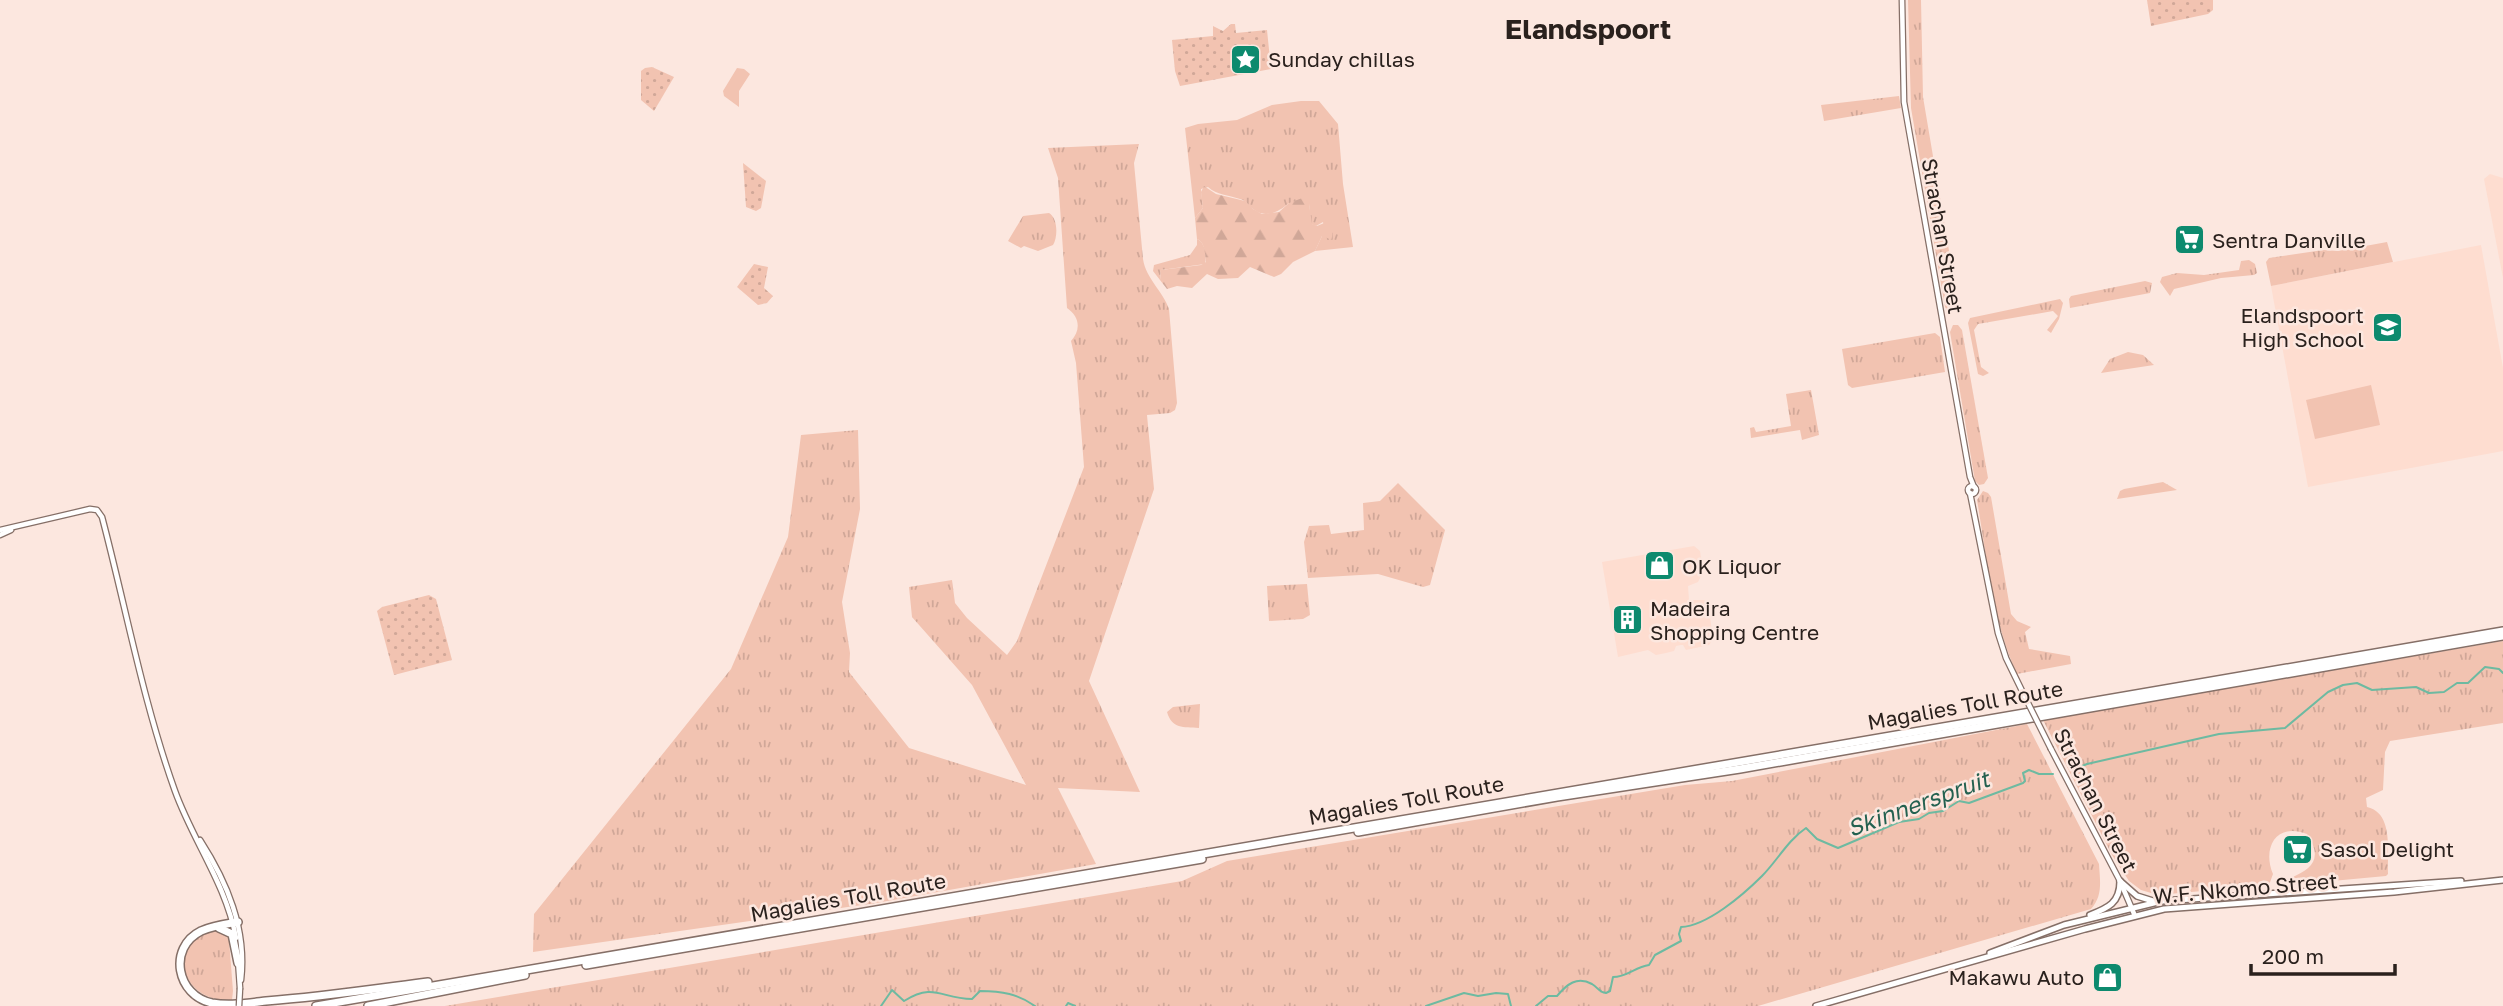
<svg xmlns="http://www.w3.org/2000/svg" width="2503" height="1006" font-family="'Golos Text',sans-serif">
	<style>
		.built { fill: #feddd0 }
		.grass { fill: url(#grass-tufts) }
		.forest { fill: url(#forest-firs) }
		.park { fill: url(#park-dots) }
		.garden { fill: #f2c3b1 }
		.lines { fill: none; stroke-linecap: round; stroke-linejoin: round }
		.stream { stroke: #6dbaa1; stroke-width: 2 }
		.tertiary-casing { stroke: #856f67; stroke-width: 7 }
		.secondary-casing { stroke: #856f67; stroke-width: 8 }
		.motorway-casing { stroke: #856f67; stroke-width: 10 }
		.tertiary { stroke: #fff; stroke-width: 4.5 }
		.secondary { stroke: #fff; stroke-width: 5 }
		.motorway { stroke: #fff; stroke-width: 7 }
		.tertiary-bridge-casing { stroke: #856f67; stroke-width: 7; stroke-linecap: butt }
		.tertiary-bridge { stroke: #fff; stroke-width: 4.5 }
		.labels { text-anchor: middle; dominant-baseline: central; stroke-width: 5; stroke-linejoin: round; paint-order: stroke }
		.poi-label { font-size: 21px; fill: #2a211d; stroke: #fce7df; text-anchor: start }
		.street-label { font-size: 21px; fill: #2a211d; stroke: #fce7df }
		.water-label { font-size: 23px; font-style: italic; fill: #246150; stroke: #fce7df }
		.district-label { font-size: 28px; font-weight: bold; fill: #2a211d; stroke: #fce7df }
	</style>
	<defs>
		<pattern id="grass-tufts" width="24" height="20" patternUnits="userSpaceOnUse" patternTransform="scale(1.75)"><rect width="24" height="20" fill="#f2c3b1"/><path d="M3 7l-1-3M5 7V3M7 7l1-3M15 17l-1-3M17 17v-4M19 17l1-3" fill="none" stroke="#d0a798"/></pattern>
		<pattern id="forest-firs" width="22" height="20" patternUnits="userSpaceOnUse" patternTransform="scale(1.75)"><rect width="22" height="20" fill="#f2c3b1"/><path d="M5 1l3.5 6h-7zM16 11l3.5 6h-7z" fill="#d0a798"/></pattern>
		<pattern id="park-dots" width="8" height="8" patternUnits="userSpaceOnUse" patternTransform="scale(1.75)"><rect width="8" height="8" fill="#f2c3b1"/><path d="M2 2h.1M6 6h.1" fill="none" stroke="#d0a798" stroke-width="1.8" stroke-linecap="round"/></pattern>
	</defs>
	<rect width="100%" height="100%" fill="#fce7df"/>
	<g class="built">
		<polygon points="2490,174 2503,178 2503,278 2484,179"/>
		<polygon points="2481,245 2503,368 2503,451 2308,487 2271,286"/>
		<polygon points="1694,546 1700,551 1703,572 1698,582 1688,586 1689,600 1704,600 1708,602 1713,639 1709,645 1686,650 1683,645 1681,645 1676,646 1674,651 1666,653 1656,655 1648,650 1618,657 1602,562"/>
	</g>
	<g class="grass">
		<polygon points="1908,0 1921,0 1923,97 1958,304 1954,311 1948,311 1945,307 1911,108"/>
		<polygon points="1899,96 1901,108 1824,121 1821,105"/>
		<path d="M1301,101H1319L1338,124L1343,184L1353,247L1315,251L1322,236H1326L1323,222L1316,226L1311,224L1309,204L1289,203C1279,212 1265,219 1253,209C1247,205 1247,201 1240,199C1228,195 1217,195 1208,187L1201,189L1203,208L1195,218L1185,128L1198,124L1237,120L1272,105Z"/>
		<path d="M1139,144L1134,163L1143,259C1146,279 1163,291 1169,309L1177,403L1175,410L1170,413L1147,415L1154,489L1089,681L1140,792L1058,788L1096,864L876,903L533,952L534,914L731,669L788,537L801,435L858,430L860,509L842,602L850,653L849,672L909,748L1026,785L972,685L912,617L909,587L952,580L955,603L967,618L1007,655L1017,641L1084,467L1076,363L1071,341C1081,330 1080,317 1067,308L1058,178L1048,148Z"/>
		<path d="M1049,213C1058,218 1058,237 1053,245L1038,251L1024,246L1021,248L1008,241L1023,216Z"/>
		<path d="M1197,239C1205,242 1207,256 1205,264L1161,270L1160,280L1153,271L1154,265L1190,255L1197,245Z"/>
		<polygon points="2387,242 2393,262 2271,286 2266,262 2269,258 2323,250 2338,251"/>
		<polygon points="2249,260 2255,264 2257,273 2254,275 2221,278 2174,289 2170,296 2160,282 2162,277 2177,273 2204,275 2239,270 2241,261"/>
		<polygon points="2145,281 2152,283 2150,293 2070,308 2069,299 2071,296"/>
		<polygon points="2060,299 2063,303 2059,319 2051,333 2047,330 2058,316 2053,311 1978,324 1974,330 1981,367 1989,373 1983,376 1978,374 1968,323 1970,318"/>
		<polygon points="1953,325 1958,325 1962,330 1988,478 1984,484 1979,485 1975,481 1950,332"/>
		<polygon points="1935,333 1940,337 1945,372 1852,388 1848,385 1842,349"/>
		<polygon points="2128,352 2143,355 2154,365 2101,373 2110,359"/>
		<polygon points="1811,390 1819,435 1802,440 1800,430 1751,438 1750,428 1754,427 1756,432 1791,426 1786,394"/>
		<polygon points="2163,482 2177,490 2117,499 2120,491 2124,489"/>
		<polygon points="1398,483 1445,530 1430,585 1423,587 1378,574 1308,578 1304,542 1309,526 1329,525 1331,534 1364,530 1363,503 1380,501"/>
		<path d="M1983,491L1988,493L1991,497L2011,614L2017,621L2031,627L2025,632L2029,649L2070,656L2071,664L2017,674C1992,619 1987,558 1977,500Z"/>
		<polygon points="1307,584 1310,615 1303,619 1269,621 1267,586"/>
		<path d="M2503,641V723L2390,741L2385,752L2383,790L2366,798L2367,807C2394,813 2387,852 2388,874L2386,876L2289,885L2290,878C2313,869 2323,858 2307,834C2276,822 2262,848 2273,874L2269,885L2158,895L2141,890L2129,881L2112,855L2043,720Z"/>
		<path d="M1200,704L1199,728C1183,727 1172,729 1167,712L1173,707Z"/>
		<path d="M2027,724L2099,864C2100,881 2103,896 2091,909L1758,1006H445L1182,881L1227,861L1685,785L1732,781Z"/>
		<path d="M214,930L226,934L229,940L233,991L232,1000C183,1004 162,945 214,930Z"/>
	</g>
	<path class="forest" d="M1204,186L1216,194L1245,201L1253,209L1262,214L1279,212L1289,203L1305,197L1309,204L1312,224L1317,226L1329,221L1333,224L1332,240L1322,236L1315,251L1293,262L1281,274L1274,277L1250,267L1238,278L1218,279L1207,274L1192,288L1177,286L1167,289L1160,280L1161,270L1201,265L1206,262C1205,254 1205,242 1197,239L1195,218L1203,208L1201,192Z"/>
	<g class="park">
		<polygon points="2147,0 2213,0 2213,10 2208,14 2151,26"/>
		<polygon points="1231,24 1235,24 1236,33 1267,30 1271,69 1180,86 1175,71 1172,40 1213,36 1213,26 1223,31"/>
		<polygon points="652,67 674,77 654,111 641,100 641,71 645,68"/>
		<polygon points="743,163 766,181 761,208 756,211 746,207"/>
		<polygon points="754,264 768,267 764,288 773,296 767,303 758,305 737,287"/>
		<polygon points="429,595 436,599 452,660 394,675 377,611 382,607"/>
	</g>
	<g class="garden">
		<polygon points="737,68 744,69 750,74 739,91 739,107 724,96 723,91"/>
		<polygon points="2371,385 2380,425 2315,439 2306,400"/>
	</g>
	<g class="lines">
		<g class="stream">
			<polyline points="2075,769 2087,764 2219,734 2285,728 2328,692 2343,685 2357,683 2372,690 2416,687 2429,693 2444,692 2457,683 2468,683 2485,667 2499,669 2503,673"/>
			<path d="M881,1006L892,990L904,1001C935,982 941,999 972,999L980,991C1002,991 1018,994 1035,1006"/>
			<polyline points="1066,1006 1068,1003 1075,1006"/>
			<polyline points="1426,1006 1464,993 1478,996 1496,993 1508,994 1511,1006"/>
			<path d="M1536,1006L1548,996H1557C1567,984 1577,976 1592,984C1599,988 1598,992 1606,993L1610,991L1613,977C1627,977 1635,967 1649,965L1655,955L1681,941L1679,934L1681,927C1707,926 1743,895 1762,876C1777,861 1788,840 1806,828L1817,839L1838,848L1899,822L1919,819L1929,813L1943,811L1959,801L1969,803L2023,783L2025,781L2023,773L2029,770L2039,774H2053"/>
		</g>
		<defs>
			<g id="tertiary">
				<polyline points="1902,0 1904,102 1970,477 1974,487"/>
				<circle cx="1972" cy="490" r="4"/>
				<polyline points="1970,493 1998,633 2006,658 2025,697"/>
				<path d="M0,530L90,509L97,510L102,517C126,608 143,702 175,791C193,841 226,884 236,938"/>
				<polyline points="0,535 11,530"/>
				<polyline points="2051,749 2120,881 2135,916"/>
				<path d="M200,840C227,882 247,929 241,980"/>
				<polyline points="238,960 240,988"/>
			</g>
			<g id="secondary">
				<polyline points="2120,881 2137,896 2153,901"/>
				<path d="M2090,915C2108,908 2120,903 2120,881"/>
				<polyline points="1990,953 2064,925 2162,901 2461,881"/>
				<polyline points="1816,1006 2085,929 2164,909 2394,892 2503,880"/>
			</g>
			<g id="motorway">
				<polyline points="1358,832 1557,797 1740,769 2503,636"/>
				<path d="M238,922C226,924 212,926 201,931C167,948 177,996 212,1003C230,1006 249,1003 266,1001C320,997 374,989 428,982"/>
				<polyline points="219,928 232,934 238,963"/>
				<polyline points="586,965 1202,859"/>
				<polyline points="316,1006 2503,631"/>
				<polyline points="368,1006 525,975"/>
			</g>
		</defs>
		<use href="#tertiary" class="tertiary-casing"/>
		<use href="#secondary" class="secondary-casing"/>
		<use href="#motorway" class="motorway-casing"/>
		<use href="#tertiary" class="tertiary"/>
		<use href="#secondary" class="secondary"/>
		<use href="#motorway" class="motorway"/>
		<defs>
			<g id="tertiary-bridge">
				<polyline points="2025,697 2051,749"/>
				<polyline points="239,1006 240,988"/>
			</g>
		</defs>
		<use href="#tertiary-bridge" class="tertiary-bridge-casing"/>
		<use href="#tertiary-bridge" class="tertiary-bridge"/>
	</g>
	<defs>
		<symbol id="sight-square" viewBox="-11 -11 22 22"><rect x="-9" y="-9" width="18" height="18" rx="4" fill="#0d8a6e" stroke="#fce7df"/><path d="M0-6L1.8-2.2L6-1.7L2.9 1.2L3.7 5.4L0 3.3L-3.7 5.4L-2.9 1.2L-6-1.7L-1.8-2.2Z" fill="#fff"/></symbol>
		<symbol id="supermarket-square" viewBox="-11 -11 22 22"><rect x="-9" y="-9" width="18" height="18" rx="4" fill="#0d8a6e" stroke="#fce7df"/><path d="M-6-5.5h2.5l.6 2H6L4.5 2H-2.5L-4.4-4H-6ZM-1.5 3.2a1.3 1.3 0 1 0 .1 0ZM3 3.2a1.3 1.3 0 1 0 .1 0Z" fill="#fff"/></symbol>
		<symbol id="school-square" viewBox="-11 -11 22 22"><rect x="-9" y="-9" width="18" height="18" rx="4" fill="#0d8a6e" stroke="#fce7df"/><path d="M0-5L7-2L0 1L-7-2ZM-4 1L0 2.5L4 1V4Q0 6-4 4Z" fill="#fff"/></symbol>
		<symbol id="shop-square" viewBox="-11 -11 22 22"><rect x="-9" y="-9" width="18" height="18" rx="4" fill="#0d8a6e" stroke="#fce7df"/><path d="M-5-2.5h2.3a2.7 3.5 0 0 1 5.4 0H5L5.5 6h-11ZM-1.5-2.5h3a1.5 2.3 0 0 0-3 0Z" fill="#fff"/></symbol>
		<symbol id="building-square" viewBox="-11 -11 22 22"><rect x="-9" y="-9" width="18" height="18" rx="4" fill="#0d8a6e" stroke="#fce7df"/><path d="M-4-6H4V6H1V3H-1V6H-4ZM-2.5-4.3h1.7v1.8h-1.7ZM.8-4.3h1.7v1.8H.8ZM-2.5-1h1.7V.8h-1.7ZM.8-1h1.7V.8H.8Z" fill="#fff"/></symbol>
	</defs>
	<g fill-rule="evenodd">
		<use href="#sight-square" x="1228" y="42" width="35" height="35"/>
		<use href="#supermarket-square" x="2172" y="222" width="35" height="35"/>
		<use href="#school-square" x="2370" y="310" width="35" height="35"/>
		<use href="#shop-square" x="1642" y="548" width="35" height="35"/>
		<use href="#building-square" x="1610" y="602" width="35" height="35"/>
		<use href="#supermarket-square" x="2280" y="832" width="35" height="35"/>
		<use href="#shop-square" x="2090" y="960" width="35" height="35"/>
	</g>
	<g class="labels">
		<g class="poi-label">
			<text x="1268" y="59">Sunday chillas</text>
			<text x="2212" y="240">Sentra Danville</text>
			<text x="2364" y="315" text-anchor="end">Elandspoort<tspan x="2364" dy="24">High School</tspan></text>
			<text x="1682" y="566">OK Liquor</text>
			<text x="1650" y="608">Madeira<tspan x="1650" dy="24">Shopping Centre</tspan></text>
			<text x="2320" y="849">Sasol Delight</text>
			<text x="2084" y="977" text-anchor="end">Makawu Auto</text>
		</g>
		<g class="street-label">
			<text transform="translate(1943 236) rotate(80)">Strachan Street</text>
			<text transform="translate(1965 705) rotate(-10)">Magalies Toll Route</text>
			<text transform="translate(1406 800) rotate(-10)">Magalies Toll Route</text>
			<text transform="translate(2096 800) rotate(63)">Strachan Street</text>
			<text transform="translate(2245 888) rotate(-5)">W.F. Nkomo Street</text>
			<text transform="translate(848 897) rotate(-10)">Magalies Toll Route</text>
		</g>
		<g class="water-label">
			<text transform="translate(1918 803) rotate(-20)">Skinnerspruit</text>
		</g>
		<g class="district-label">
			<text x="1588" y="28">Elandspoort</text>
		</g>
	</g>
	<path d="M2251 964v10h144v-10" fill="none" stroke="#2a211d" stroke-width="3.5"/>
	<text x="2262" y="964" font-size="21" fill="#2a211d" stroke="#fce7df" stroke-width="5" paint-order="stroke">200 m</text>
</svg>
